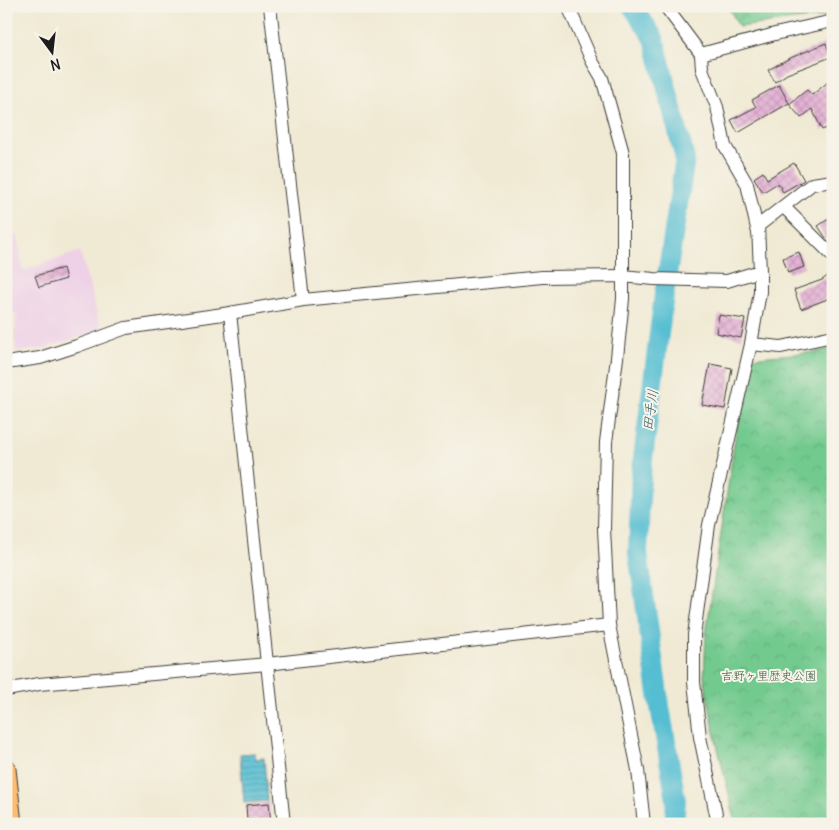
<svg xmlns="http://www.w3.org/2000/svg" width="839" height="830" font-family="Delius,'Klee One',sans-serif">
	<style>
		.built { fill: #eed0e7 }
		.park { fill: url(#park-crowns); stroke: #487356 }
		.water { fill: url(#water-rules); stroke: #386d77 }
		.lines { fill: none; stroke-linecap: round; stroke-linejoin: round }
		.river { stroke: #55bed2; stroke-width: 20 }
		.building { fill: url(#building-cross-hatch) }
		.minor-casing { stroke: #3c3b38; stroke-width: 14 }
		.highway-casing { stroke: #3c3b38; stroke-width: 21 }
		.minor { stroke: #fff; stroke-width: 12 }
		.highway { stroke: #febc70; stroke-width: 19 }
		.labels { text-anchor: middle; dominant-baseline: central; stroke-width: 4; stroke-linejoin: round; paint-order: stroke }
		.park-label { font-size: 12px; fill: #3a5944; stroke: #f7f3e8 }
		.water-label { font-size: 14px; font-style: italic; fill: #335d65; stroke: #f7f3e8 }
	</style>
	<defs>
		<pattern id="park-crowns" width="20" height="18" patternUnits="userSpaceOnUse" patternTransform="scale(1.25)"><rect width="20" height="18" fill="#73ca8f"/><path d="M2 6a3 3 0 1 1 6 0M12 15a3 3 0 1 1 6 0" fill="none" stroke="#63ad7b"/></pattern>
		<pattern id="water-rules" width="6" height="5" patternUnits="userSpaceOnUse" patternTransform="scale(1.25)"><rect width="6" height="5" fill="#55bed2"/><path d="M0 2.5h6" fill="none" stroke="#469aaa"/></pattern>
		<pattern id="building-cross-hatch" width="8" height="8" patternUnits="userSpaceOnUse" patternTransform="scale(1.25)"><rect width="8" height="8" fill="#e4b2d5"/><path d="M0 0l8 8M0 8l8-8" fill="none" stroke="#c398b6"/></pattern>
	</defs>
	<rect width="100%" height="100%" fill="#f7f3e8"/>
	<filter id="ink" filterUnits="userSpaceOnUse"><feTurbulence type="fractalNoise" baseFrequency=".02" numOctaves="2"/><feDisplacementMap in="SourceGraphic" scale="10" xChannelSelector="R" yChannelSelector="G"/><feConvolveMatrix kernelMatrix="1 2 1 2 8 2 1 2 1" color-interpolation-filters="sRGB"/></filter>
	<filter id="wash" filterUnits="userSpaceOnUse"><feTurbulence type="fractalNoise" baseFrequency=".0096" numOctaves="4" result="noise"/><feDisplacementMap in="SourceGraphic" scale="20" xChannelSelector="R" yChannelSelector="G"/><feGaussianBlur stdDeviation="1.12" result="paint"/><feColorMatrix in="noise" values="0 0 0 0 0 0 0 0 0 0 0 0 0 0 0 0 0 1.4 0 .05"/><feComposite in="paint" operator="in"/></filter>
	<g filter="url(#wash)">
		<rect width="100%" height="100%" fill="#f0ead4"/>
		<polygon class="built" points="17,235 23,271 80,251 101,329 47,348 16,352 14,338 17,313 6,317 6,240"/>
		<g class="park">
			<polygon points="728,6 833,6 833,15 739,27"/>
			<polygon points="833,348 833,824 736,824 715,736 704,677 706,634 747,358 815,352"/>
		</g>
		<polygon class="water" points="255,753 256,759 264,758 267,801 244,803 240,754"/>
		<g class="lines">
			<polyline class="river" points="632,6 654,38 685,159 664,295 641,474 638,553 659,701 676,801 674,824"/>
		</g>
		<g id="blocks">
			<g class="building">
				<polygon points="826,43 831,57 787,74 775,82 768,70 788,59"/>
				<polygon points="833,78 833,125 822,130 812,109 801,118 789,104 807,90 812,95"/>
				<polygon points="779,85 789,103 738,133 731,120 756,107 752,100"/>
				<polygon points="794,163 804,180 783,192 778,183 763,192 754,178 763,172 767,179"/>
				<polygon points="833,216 833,234 826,238 818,226"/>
				<polygon points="799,252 804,267 788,273 783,258"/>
				<polygon points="63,268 66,279 39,287 35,276"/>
				<polygon points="833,272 833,297 801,309 794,290 822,280"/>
				<polygon points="719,315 745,319 741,338 716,333"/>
				<polygon points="710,364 732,368 725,409 702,405"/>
				<polygon points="269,803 271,824 256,824 256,819 247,820 246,805"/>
			</g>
		</g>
	</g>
	<g filter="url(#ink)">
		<use href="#blocks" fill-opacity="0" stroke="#3c3b38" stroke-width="1"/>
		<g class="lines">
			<defs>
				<g id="minor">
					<polyline points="270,6 303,300"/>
					<polyline points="568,6 592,61 602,78 623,153 623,299 617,358 606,442 604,529 609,625 638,770 644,824"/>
					<polyline points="665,6 701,54 702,69 717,107 725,146 747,184 758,233"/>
					<polyline points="701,54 775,34 833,21"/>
					<polyline points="784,207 833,256"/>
					<polyline points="230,313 284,824"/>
					<polyline points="751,344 781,347 833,336"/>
					<polyline points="6,363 40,358 77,346 126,328 230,313 303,300 542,277 622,276 654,279 727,281 760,271 758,226 812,184 833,181"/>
					<polyline points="6,690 39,684 267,664 609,625"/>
					<polyline points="718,824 700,737 694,682 694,635 709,525 751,344 760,292 760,271"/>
				</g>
				<polyline id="highway" points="6,769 12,824"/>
			</defs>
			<use href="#minor" class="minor-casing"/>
			<use href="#highway" class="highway-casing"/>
			<use href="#minor" class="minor"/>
			<use href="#highway" class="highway"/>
		</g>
	</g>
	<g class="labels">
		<g class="park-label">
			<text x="769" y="675">吉野ヶ里歴史公園</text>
		</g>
		<g class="water-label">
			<text transform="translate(650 410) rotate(-82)">田手川</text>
		</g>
	</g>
	<rect width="839" height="830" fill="none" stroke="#f7f3e8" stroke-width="25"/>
	<g transform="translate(52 52) rotate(165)" stroke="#f7f3e8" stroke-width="4" paint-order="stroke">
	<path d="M0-4L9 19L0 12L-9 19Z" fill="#1c1c1c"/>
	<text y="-8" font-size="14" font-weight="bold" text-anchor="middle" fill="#1c1c1c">N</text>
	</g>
</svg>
